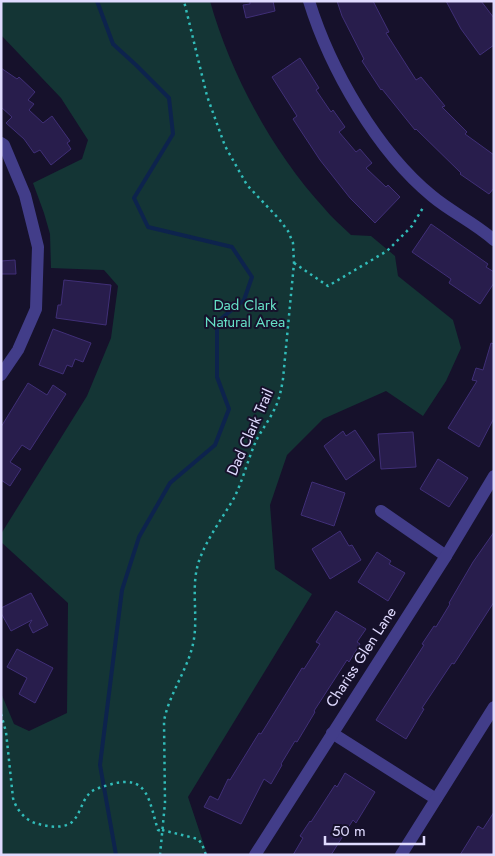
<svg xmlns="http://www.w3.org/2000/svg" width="495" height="856" font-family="Jost,sans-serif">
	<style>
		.green { fill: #143535 }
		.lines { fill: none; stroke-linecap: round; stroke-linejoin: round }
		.stream { stroke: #0d234d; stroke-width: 4 }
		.building { fill: #281d4c; stroke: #402f77 }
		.path { stroke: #31bcb9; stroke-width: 2.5; stroke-dasharray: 2.5 4; stroke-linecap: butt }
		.minor { stroke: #423d89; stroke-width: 12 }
		.labels { text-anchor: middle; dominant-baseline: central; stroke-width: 4; stroke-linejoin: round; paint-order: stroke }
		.park-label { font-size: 15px; fill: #66e0c6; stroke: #16112b }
		.street-label { font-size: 15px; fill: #e0dbff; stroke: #16112b }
	</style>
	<rect width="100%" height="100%" fill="#16112b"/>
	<path class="green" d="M1,1H210C230,73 273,153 324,208C332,218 342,226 351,235L371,236L395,256L398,276L453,320L461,348L446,381L423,416L386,391L323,419L287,455L270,505L275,569L312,594L188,797L206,851L200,855H1V693L14,724L29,731L67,713L68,603L1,542V534L87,396L111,338L118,286L104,270L51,268L50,234L44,213L33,183L82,159L88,140L61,98L1,35Z"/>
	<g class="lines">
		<polyline class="stream" points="97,1 113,44 136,65 169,98 173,134 134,198 148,227 232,247 252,277 244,300 217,322 217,377 229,409 215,445 170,483 139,537 122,590 100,765 116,855"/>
	</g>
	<g class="building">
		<polygon points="250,1 273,1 275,11 246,18 243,5 250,4"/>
		<polygon points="337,1 373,1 389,32 386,33 416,80 421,77 445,106 442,107 467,132 465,134 494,155 494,188 489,194 460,174 461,173 416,129 415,130 382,89 381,90 362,61 364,59 342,16"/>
		<polygon points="446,1 481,1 494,18 494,45 480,55 461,29"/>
		<polygon points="300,58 319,88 316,90 331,112 333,110 345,127 339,132 356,152 360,149 372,163 366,168 386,187 388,185 400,197 375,223 350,198 320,160 293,119 297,116 272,77"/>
		<polygon points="1,68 17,79 19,77 35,92 28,100 34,104 29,110 43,123 52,116 70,141 67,143 71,149 51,165 40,150 34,153 24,139 6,123 12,117 1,107"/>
		<polygon points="431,224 488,264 486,267 494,272 494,283 480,304 449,283 451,279 412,252"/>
		<polygon points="15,260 16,274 1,274 1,261"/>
		<polygon points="64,280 111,285 106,325 56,318 58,305 61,305"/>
		<polygon points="53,329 91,343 83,362 75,359 72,367 67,365 63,374 39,365"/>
		<polygon points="491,343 494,344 494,418 479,447 448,428 477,381 472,380 476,368 483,370"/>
		<polygon points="28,383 47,395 53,385 66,394 30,450 22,445 10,462 21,469 10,486 1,480 1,427"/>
		<polygon points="355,430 375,460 346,480 324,446 343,431 346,436"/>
		<polygon points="413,432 416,467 381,469 378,434"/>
		<polygon points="438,459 468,478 449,507 420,489"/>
		<polygon points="312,482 345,493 334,526 301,515"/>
		<polygon points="340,531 349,546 352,545 361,560 330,579 312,549"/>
		<polygon points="494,532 494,602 454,664 452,663 422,708 424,709 406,739 376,720 424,645 422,644 434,626 436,627 450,604 449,603 473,562"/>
		<polygon points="377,552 391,561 389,564 405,573 388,601 358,582"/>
		<polygon points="31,593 48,625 33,633 29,625 32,620 11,631 1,613 1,608"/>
		<polygon points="336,611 366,629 357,642 360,644 349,662 347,660 314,711 315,712 297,742 295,741 281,764 282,765 271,784 264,779 241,824 204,807 210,796 218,800 228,779 230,780 259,733 261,734 302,668 304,669 320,644 316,642"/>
		<polygon points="17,649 53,668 35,703 19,694 27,678 7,667"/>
		<polygon points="345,773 375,792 356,823 353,820 331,855 293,855 303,838 300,836 310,821 311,822 335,785 337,787"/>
		<polygon points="494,812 494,855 460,855 478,826 483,829"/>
	</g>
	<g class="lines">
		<g class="path">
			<polyline points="294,263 328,286 387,251 412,226 424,206"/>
			<path d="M1,714L6,732L13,798C16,809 24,819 35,823C45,826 59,829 69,824C79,819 81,803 88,795C93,788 103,787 112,784C149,774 149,802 158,830L162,831"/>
			<polyline points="162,830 198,839 202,844 206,855"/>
			<path d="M160,855L165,803L164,721C169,694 187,671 193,644C199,617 190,587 199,561C207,538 222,519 234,498C243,480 248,459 256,441C261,431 268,422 273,412C279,401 281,391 283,379L294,263L293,243L288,231L279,219L247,185L225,146L207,96L184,1"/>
		</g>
		<g class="minor">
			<path d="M309,1C330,69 377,151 432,196C451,212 475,223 494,240"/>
			<polyline points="1,143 4,145 25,195 38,247 36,309 18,350 1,375"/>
			<polyline points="381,511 446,556"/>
			<polyline points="332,733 436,799"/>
			<polyline points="255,855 446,556 494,476"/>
			<polyline points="401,855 494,707"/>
		</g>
	</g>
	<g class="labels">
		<g class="park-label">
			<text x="245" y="305">Dad Clark<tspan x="245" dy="17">Natural Area</tspan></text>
		</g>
		<g class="street-label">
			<text transform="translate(250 432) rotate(-66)">Dad Clark Trail</text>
			<text transform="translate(361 657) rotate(-57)">Chariss Glen Lane</text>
		</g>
	</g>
	<rect width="495" height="856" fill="none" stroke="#e0dbff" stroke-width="5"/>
	<path d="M325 836v8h99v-8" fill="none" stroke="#e0dbff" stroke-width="2.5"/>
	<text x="332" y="836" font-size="15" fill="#e0dbff" stroke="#16112b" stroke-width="4" paint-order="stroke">50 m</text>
</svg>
